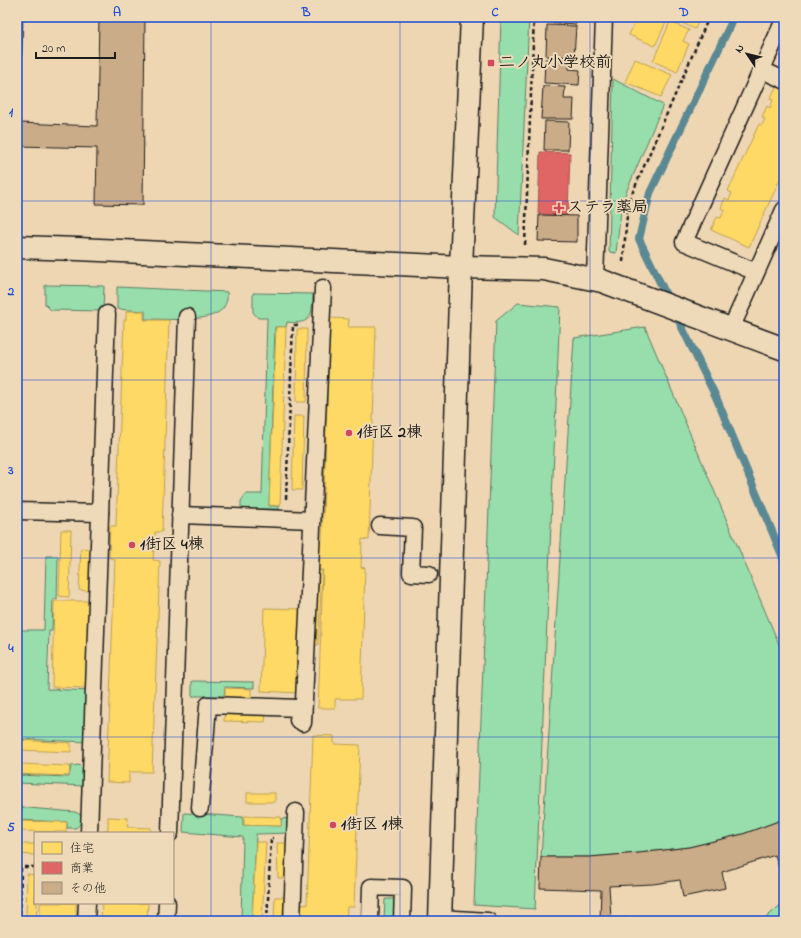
<svg xmlns="http://www.w3.org/2000/svg" width="801" height="938" font-family="'Indie Flower','Klee One',sans-serif">
	<style>
		.green { fill: #98deac; stroke: #5a7d64 }
		.homes { fill: #ffd966; stroke: #bba050 }
		.shops { fill: #e06666; stroke: #a55050 }
		.lines { fill: none; stroke-linecap: round; stroke-linejoin: round }
		.stream { stroke: #5a8893; stroke-width: 8 }
		.building { fill: #cbac88; stroke: #1c1c1c }
		.service-casing { stroke: #1c1c1c; stroke-width: 19 }
		.tertiary-casing { stroke: #1c1c1c; stroke-width: 25 }
		.path { stroke: #1c1c1c; stroke-width: 2.5; stroke-dasharray: 4 3; stroke-linecap: butt }
		.service { stroke: #eed9b8; stroke-width: 16 }
		.tertiary { stroke: #eed9b8; stroke-width: 22 }
		.grid { fill: none; stroke: #1d4ed8; stroke-width: 1; stroke-opacity: 0.55 }
		.poi-dot { fill: #d1495b; stroke: #eed9b8; stroke-width: 1.5 }
		.labels { text-anchor: middle; dominant-baseline: central; stroke-width: 4; stroke-linejoin: round; paint-order: stroke }
		.poi-label { font-size: 16px; font-weight: bold; fill: #1c1c1c; stroke: #eed9b8; text-anchor: start }
		.neatline { fill: none; stroke: #1d4ed8; stroke-width: 1.5 }
		.grid-label { font-size: 13px; text-anchor: middle; font-weight: bold; fill: #1d4ed8 }
	</style>
	<rect width="100%" height="100%" fill="#eed6b3"/>
	<filter id="ink" filterUnits="userSpaceOnUse"><feTurbulence type="fractalNoise" baseFrequency=".025" numOctaves="2"/><feDisplacementMap in="SourceGraphic" scale="8" xChannelSelector="R" yChannelSelector="G"/><feConvolveMatrix kernelMatrix="1 2 1 2 8 2 1 2 1" color-interpolation-filters="sRGB"/></filter>
	<g filter="url(#ink)">
		<g class="green">
			<polygon points="501,17 529,17 519,235 495,217"/>
			<polygon points="613,79 663,105 622,202 616,253 609,252"/>
			<polygon points="45,285 104,286 103,311 51,310 45,304"/>
			<path d="M117,287L227,292C228,301 225,309 217,313C202,322 163,319 145,319V311L117,309Z"/>
			<path d="M253,293L313,294C312,316 312,325 287,322L286,327H275L269,506H279V509H241V501L246,494H262L267,320V318H258L253,312Z"/>
			<polygon points="518,303 560,307 535,909 474,905 496,321"/>
			<polygon points="645,327 784,656 784,819 743,834 689,847 639,853 589,857 541,857 574,338"/>
			<polygon points="46,556 58,556 57,599 53,599 52,631 49,631 47,689 91,691 88,742 17,739 17,630 44,630"/>
			<polygon points="192,681 254,682 254,688 225,687 224,696 192,696"/>
			<polygon points="79,765 85,771 85,786 17,783 17,775 69,777 71,766"/>
			<polygon points="17,807 75,812 81,815 81,823 76,828 67,828 67,822 17,820"/>
			<polygon points="184,813 243,817 243,825 281,826 281,819 291,818 291,833 256,834 252,921 241,921 243,837 183,832"/>
			<polygon points="385,899 394,899 395,921 384,921"/>
			<polygon points="784,902 784,921 762,921"/>
		</g>
		<g class="homes">
			<polygon points="637,17 659,17 667,20 655,46 629,35"/>
			<polygon points="670,17 700,17 695,29"/>
			<polygon points="670,22 689,30 683,41 689,44 677,72 653,61"/>
			<polygon points="635,59 672,75 661,97 625,82"/>
			<polygon points="777,85 784,88 784,170 749,247 711,230 717,217 721,218 724,210 721,208 725,198 729,200 732,193 728,191 759,124 762,125 765,119 762,117 767,106 770,108 773,100 770,99"/>
			<polygon points="126,311 144,311 144,320 169,320 162,532 155,532 153,560 160,561 152,772 129,772 129,783 107,782 115,559 109,558 110,526 116,526 124,320 126,320"/>
			<polygon points="330,318 349,319 348,327 376,327 369,540 362,539 361,568 365,567 361,699 335,699 335,708 318,708 323,570 317,570 318,539 322,540"/>
			<polygon points="276,327 286,327 280,506 269,505"/>
			<polygon points="297,329 307,329 306,402 296,402"/>
			<polygon points="294,416 304,416 302,490 292,490"/>
			<polygon points="319,435 326,436 323,512 316,512"/>
			<polygon points="61,530 71,530 69,597 59,596"/>
			<polygon points="81,548 91,549 89,591 79,590"/>
			<polygon points="315,570 322,571 318,645 312,645"/>
			<polygon points="54,601 92,601 89,688 52,687"/>
			<polygon points="264,608 303,609 299,693 261,691"/>
			<polygon points="225,688 251,689 251,698 225,697"/>
			<polygon points="225,711 266,713 265,722 224,721"/>
			<polygon points="313,735 334,736 334,744 360,745 354,907 347,907 346,921 300,921 300,904 307,905"/>
			<polygon points="17,740 71,743 71,752 17,750"/>
			<polygon points="17,764 70,766 69,776 17,774"/>
			<rect x="247" y="793" width="28" height="9"/>
			<polygon points="244,816 281,817 281,826 244,825"/>
			<polygon points="108,817 128,818 127,827 151,828 151,833 105,833 105,830 108,830"/>
			<polygon points="17,821 67,822 66,832 17,831"/>
			<polygon points="256,842 266,842 262,921 252,921"/>
			<polygon points="277,843 286,843 287,878 278,878"/>
			<polygon points="17,844 35,844 35,855 17,854"/>
			<polygon points="27,874 35,875 35,903 37,903 36,921 26,921"/>
			<polygon points="275,897 284,897 283,921 274,921"/>
			<rect x="40" y="903" width="36" height="18"/>
			<polygon points="102,903 148,903 147,921 101,921"/>
		</g>
		<polygon class="shops" points="540,152 570,153 568,215 538,214"/>
		<g class="lines">
			<g class="stream">
				<polyline points="670,303 639,239 650,193 734,17"/>
				<polyline points="675,313 716,397 784,560"/>
			</g>
		</g>
		<g class="building">
			<polygon points="17,17 23,17 19,123 97,126 99,17 145,17 143,205 96,204 97,148 18,146 17,177"/>
			<polygon points="547,17 577,17 576,24 546,22"/>
			<polygon points="547,25 576,26 574,57 546,56"/>
			<polygon points="545,59 569,60 569,69 580,70 579,85 544,83"/>
			<polygon points="543,86 565,87 564,99 574,99 573,119 541,119"/>
			<polygon points="545,121 569,122 568,150 544,150"/>
			<polygon points="539,215 577,216 577,242 538,241"/>
			<polygon points="784,819 784,866 779,868 775,855 722,872 725,888 683,897 680,880 653,884 609,886 611,918 635,918 638,921 600,921 601,890 540,888 541,857 589,857 639,853 689,847 743,834"/>
		</g>
		<g class="lines">
			<defs>
				<g id="service">
					<polyline points="762,70 784,80"/>
					<polyline points="756,272 684,242 784,20"/>
					<polyline points="595,280 604,17"/>
					<polyline points="731,329 784,210"/>
					<polyline points="17,511 100,513"/>
					<polyline points="180,515 312,520"/>
					<polyline points="380,526 413,528 411,573 429,574"/>
					<polyline points="303,723 323,288"/>
					<polyline points="200,808 208,705 300,708 298,720"/>
					<polyline points="89,833 107,314"/>
					<polyline points="170,833 187,317"/>
					<polyline points="440,918 488,921"/>
					<polyline points="86,921 87,903"/>
					<polyline points="166,921 167,903"/>
					<polyline points="292,921 296,812"/>
					<polyline points="370,921 371,887 403,888 402,921"/>
				</g>
				<g id="tertiary">
					<polyline points="17,247 78,249 461,267 544,269 602,281 784,349"/>
					<polyline points="440,921 461,267 472,17"/>
				</g>
			</defs>
			<use href="#service" class="service-casing"/>
			<use href="#tertiary" class="tertiary-casing"/>
			<g class="path">
				<polyline points="525,245 534,17"/>
				<polyline points="623,262 628,203 709,17"/>
				<polyline points="286,499 293,325 300,325"/>
				<polyline points="17,867 35,867"/>
				<polyline points="20,921 21,867"/>
				<polyline points="267,921 271,838 273,838"/>
			</g>
			<use href="#service" class="service"/>
			<use href="#tertiary" class="tertiary"/>
		</g>
	</g>
	<path class="grid" d="M211,17V921M400,17V921M590,17V921M17,201H784M17,380H784M17,558H784M17,737H784"/>
	<g class="poi-dot">
		<rect x="487" y="59" width="8" height="8" rx="2"/>
		<path d="M557 202h4v4h4v4h-4v4h-4v-4h-4v-4h4z"/>
		<circle cx="349" cy="433" r="4"/>
		<circle cx="132" cy="545" r="4"/>
		<circle cx="333" cy="825" r="4"/>
	</g>
	<g class="labels">
		<g class="poi-label">
			<text x="499" y="63">二ノ丸小学校前</text>
			<text x="567" y="208">ステラ薬局</text>
			<text x="357" y="433">1街区 2棟</text>
			<text x="140" y="545">1街区 4棟</text>
			<text x="341" y="825">1街区 1棟</text>
		</g>
	</g>
	<rect width="801" height="938" fill="none" stroke="#eed9b8" stroke-width="44"/>
	<rect x="34" y="832" width="140" height="72" fill="#eed9b8" stroke="#9a8d7a"/>
	<rect x="42" y="842" width="20" height="12" fill="#ffd966" stroke="#9a8d7a"/>
	<text x="70" y="852" font-size="12" fill="#1c1c1c">住宅</text>
	<rect x="42" y="862" width="20" height="12" fill="#e06666" stroke="#9a8d7a"/>
	<text x="70" y="872" font-size="12" fill="#1c1c1c">商業</text>
	<rect x="42" y="882" width="20" height="12" fill="#cbac88" stroke="#9a8d7a"/>
	<text x="70" y="892" font-size="12" fill="#1c1c1c">その他</text>
	<g transform="translate(747 54) rotate(305)" stroke="#eed9b8" stroke-width="3" paint-order="stroke">
	<path d="M0-3L7 15L0 10L-7 15Z" fill="#1c1c1c"/>
	<text y="-6" font-size="11" font-weight="bold" text-anchor="middle" fill="#1c1c1c">N</text>
	</g>
	<path d="M36 52v6h79v-6" fill="none" stroke="#1c1c1c" stroke-width="2"/>
	<text x="42" y="52" font-size="12" fill="#1c1c1c" stroke="#eed9b8" stroke-width="3" paint-order="stroke">20 m</text>
	<rect x="22" y="22" width="757" height="894" class="neatline"/>
	<g class="grid-label">
		<text x="117" y="16">A</text>
		<text x="306" y="16">B</text>
		<text x="495" y="16">C</text>
		<text x="684" y="16">D</text>
		<text x="11" y="116">1</text>
		<text x="11" y="295">2</text>
		<text x="11" y="474">3</text>
		<text x="11" y="652">4</text>
		<text x="11" y="831">5</text>
	</g>
</svg>
